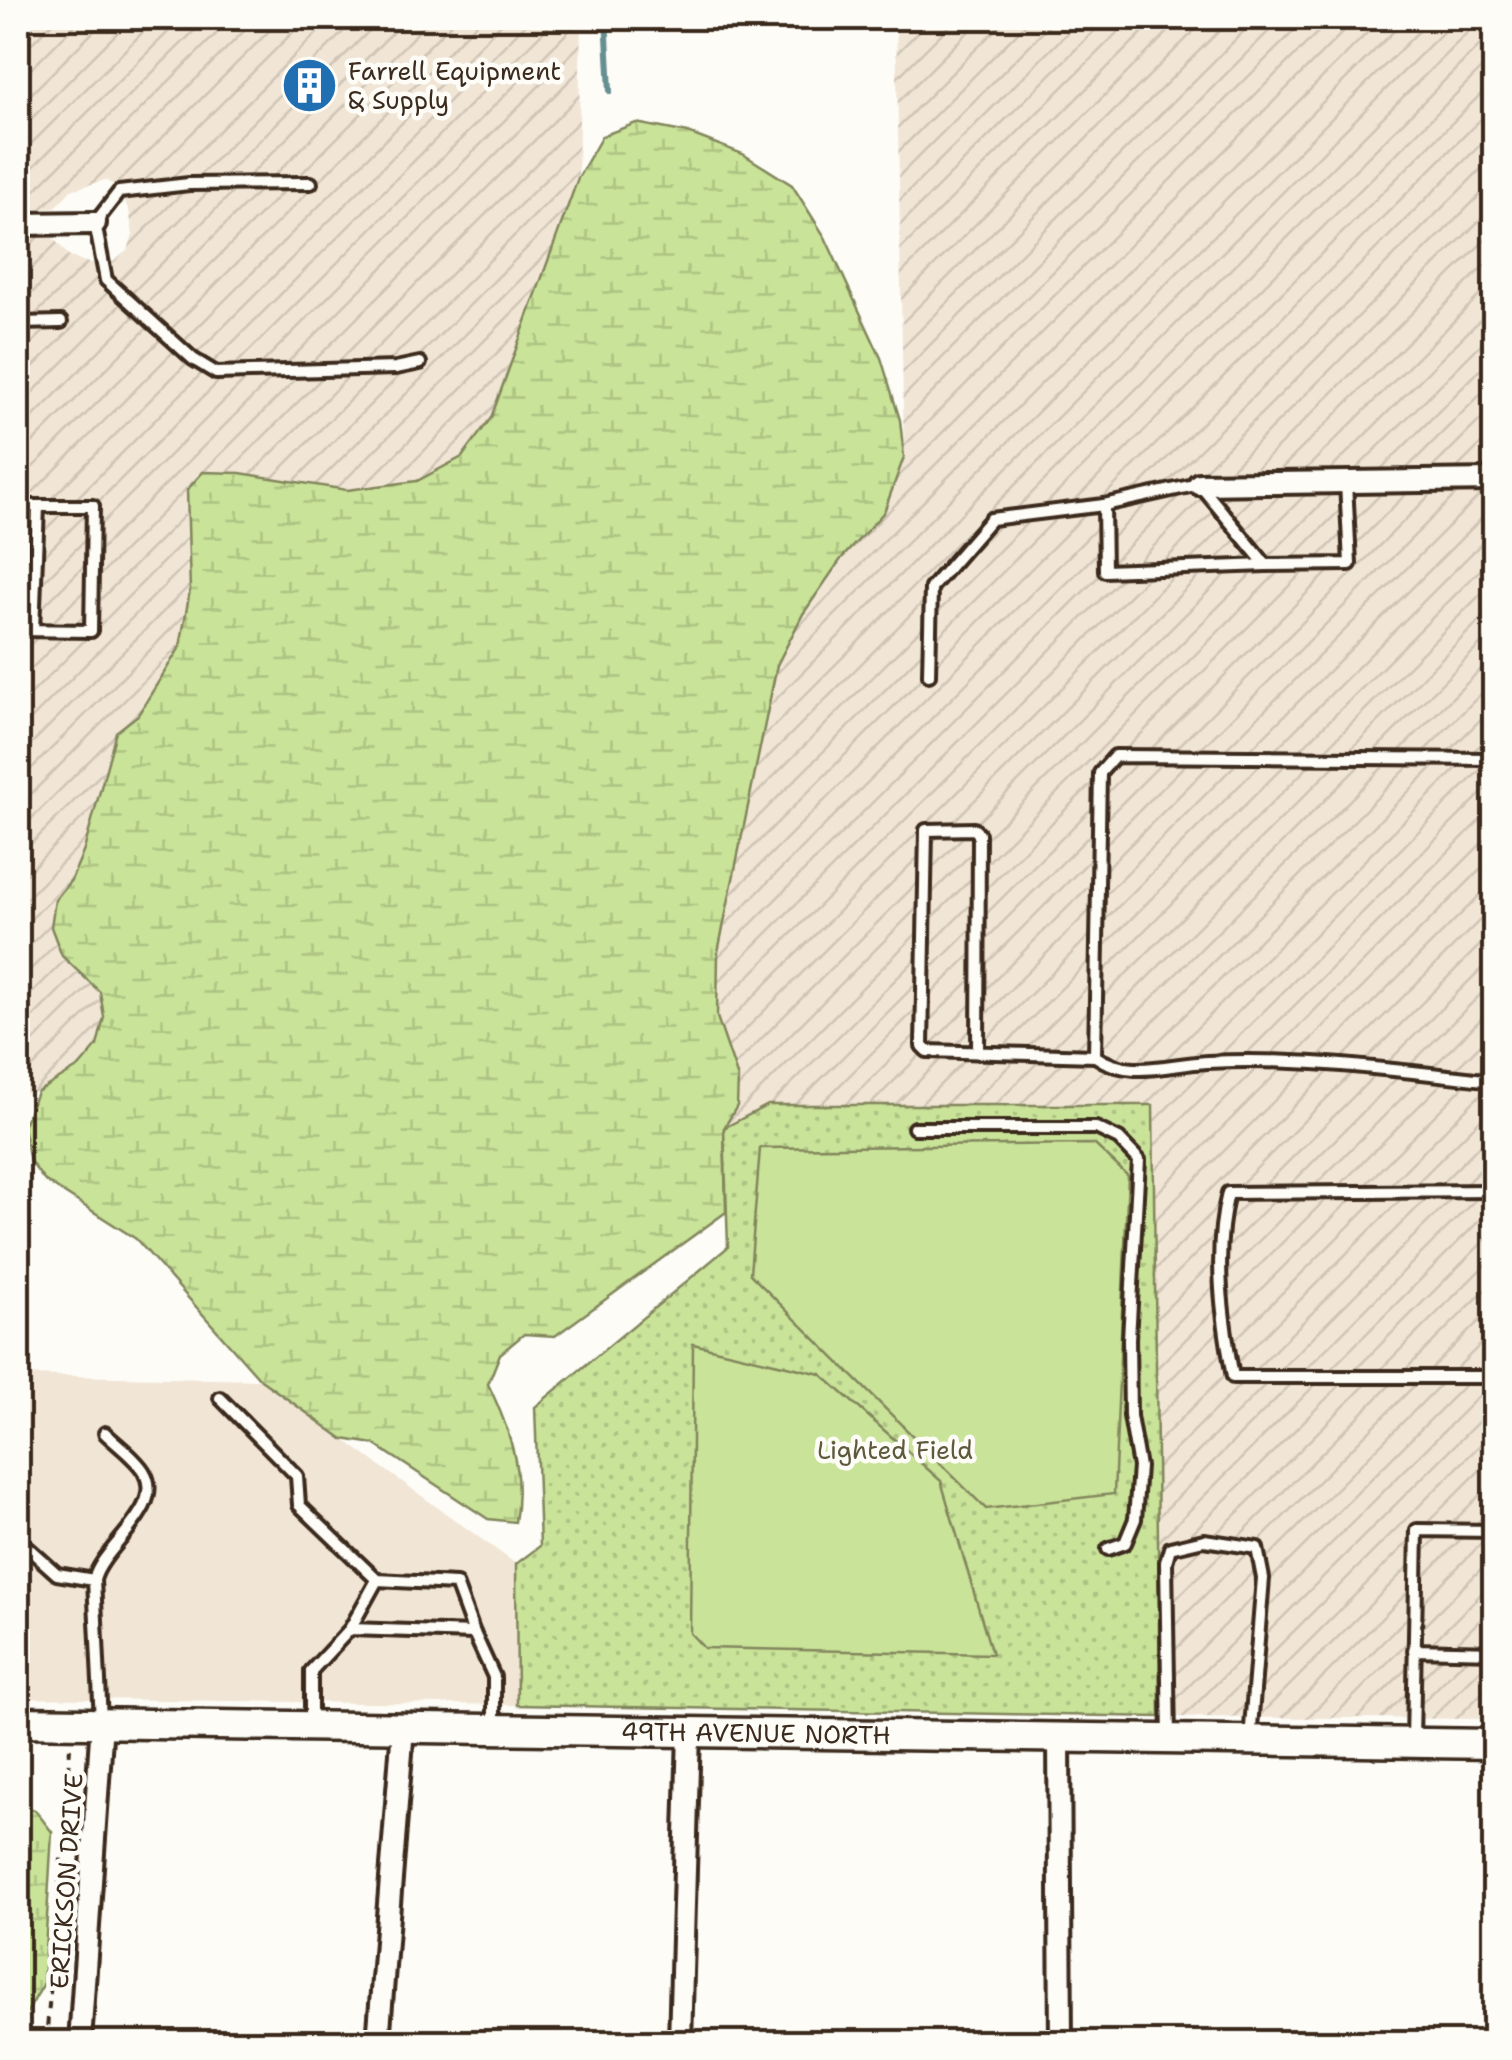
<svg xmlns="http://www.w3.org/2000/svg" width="1512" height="2060" font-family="'Shantell Sans',sans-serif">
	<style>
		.built { fill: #f1e5d5 }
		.industrial { fill: url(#industrial-furrows) }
		.wetland { fill: url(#wetland-marsh); stroke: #82865c; stroke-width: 2.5 }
		.park { fill: url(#park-dots); stroke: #82865c; stroke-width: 2.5 }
		.pitch { fill: #c9e399; stroke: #82865c; stroke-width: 2.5 }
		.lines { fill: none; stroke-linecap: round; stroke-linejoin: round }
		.stream { stroke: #668f92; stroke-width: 6 }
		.lane-casing { stroke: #3b2a1e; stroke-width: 18 }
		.street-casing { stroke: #3b2a1e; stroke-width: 28 }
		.secondary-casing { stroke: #3b2a1e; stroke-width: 35 }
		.path { stroke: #3b2a1e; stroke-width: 4; stroke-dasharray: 8 8; stroke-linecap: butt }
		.lane { stroke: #fdfcf7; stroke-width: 10 }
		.street { stroke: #fdfcf7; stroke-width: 20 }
		.secondary { stroke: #fdfcf7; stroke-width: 28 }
		.labels { text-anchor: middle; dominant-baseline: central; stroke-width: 9; stroke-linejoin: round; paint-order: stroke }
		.poi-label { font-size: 25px; fill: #3b2a1e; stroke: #fdfcf7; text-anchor: start }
		.park-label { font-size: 25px; fill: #5e583d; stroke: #fdfcf7 }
		.street-label { font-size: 25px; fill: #3b2a1e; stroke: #fdfcf7 }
	</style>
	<defs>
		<pattern id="industrial-furrows" width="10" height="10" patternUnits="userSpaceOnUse" patternTransform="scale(2.5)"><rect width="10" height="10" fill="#f1e5d5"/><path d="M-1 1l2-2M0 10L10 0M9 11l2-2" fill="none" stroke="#d0c5b6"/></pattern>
		<pattern id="wetland-marsh" width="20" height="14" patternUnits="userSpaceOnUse" patternTransform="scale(2.5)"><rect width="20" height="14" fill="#c9e399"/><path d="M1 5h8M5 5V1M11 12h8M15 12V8" fill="none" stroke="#aec383"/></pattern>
		<pattern id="park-dots" width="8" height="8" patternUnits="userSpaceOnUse" patternTransform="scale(2.5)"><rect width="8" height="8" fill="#c9e399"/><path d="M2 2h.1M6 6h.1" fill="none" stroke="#aec383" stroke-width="1.8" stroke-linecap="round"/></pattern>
	</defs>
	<rect width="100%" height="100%" fill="#fdfcf7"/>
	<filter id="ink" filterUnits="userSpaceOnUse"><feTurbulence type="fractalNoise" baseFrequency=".01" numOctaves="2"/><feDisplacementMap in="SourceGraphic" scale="20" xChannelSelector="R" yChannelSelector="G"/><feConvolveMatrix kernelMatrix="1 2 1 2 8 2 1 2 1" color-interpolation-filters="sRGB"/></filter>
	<g filter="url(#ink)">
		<polygon class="built" points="18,1375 261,1380 516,1564 517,1705 18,1698"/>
		<g class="industrial">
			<polygon points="18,18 581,18 578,178 491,418 462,457 417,481 347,490 240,473 187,490 190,590 180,647 137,715 116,732 84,850 71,880 55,901 78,974 100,992 104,1017 97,1046 79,1067 37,1092 18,1093 18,235 53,238 70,257 89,263 113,262 128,250 133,235 129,210 117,187 105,180 71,190 55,208 18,211"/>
			<polygon points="896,18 1494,18 1494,1719 1160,1717 1153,1105 724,1128 737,1106 738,1078 717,1017 718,952 777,665 802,614 841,559 884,512 904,457"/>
		</g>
		<g class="wetland">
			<path d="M636,123L688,133L743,154L792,185L825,237L881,358L900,420L904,457L884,512L841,559L803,614L777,665L718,952L717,1017L738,1078L737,1106L724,1128L726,1212L555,1336L524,1334L500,1354L488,1384C510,1430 524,1471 515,1522L488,1519L374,1444L343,1439L261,1380L136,1239L44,1180L30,1161L23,1127L37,1092L79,1067L97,1046L104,1017L100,992L62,956L51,927L55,900L71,880L84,850L116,732L138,715L180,647L190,590L187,490L203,472L240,473L347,490L417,481L462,457L491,418L578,178L602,136Z"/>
			<polygon points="18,1804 35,1810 52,1832 43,1985 18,2028"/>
		</g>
		<polygon class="park" points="768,1105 1153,1105 1160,1717 517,1705 516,1564 540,1546 535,1407 728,1247 724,1128"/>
		<g class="pitch">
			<polygon points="1094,1144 1128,1176 1114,1494 986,1509 750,1274 760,1148"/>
			<polygon points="693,1344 821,1374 941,1481 992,1654 704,1648 690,1633"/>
		</g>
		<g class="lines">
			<polyline class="stream" points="606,18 610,91"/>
			<defs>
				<g id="lane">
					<polyline points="311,183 189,184 119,192 95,223 106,280 193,359 216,373 396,368 420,363"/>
					<polyline points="21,224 20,323 61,322"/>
					<polygon points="1199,484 1266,565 1105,571 1104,505"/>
					<polyline points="18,506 93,506 91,631 18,630"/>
					<polyline points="1266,565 1350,564 1346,482"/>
					<polyline points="33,630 38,507"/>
					<polyline points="929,675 931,588 991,519 1104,505"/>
					<path d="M1494,759L1115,756L1100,773L1095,1056C1129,1080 1168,1064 1207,1062C1303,1057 1400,1071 1494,1081"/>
					<polyline points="978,1053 979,834 974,829 926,830 922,1046 927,1051 1095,1056"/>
					<polyline points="914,1128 1096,1128 1119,1139 1139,1160 1129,1339 1130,1416 1139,1467 1135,1519 1125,1543 1108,1549"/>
					<path d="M1494,1191L1228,1193C1213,1253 1222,1317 1233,1377H1494"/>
					<polyline points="220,1398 297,1476 299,1505 377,1580 456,1584 474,1633"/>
					<polyline points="18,1539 57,1574 94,1580"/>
					<polyline points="350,1629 377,1580"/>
					<polyline points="1414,1650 1494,1652"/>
					<path d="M101,1721L94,1580C102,1547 166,1508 144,1472C136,1458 117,1445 105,1433"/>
					<polyline points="311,1725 311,1671 350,1629 474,1633 494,1677 494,1727"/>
					<polyline points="1169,1739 1166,1562 1170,1548 1204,1540 1257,1548 1263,1578 1250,1740"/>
					<polyline points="1413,1741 1417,1530 1494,1531"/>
				</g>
				<g id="street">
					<polyline points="18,224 95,223"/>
					<polyline points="1199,484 1494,480"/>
					<polyline points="1059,1737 1061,2042"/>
					<polyline points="80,2042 102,1722"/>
					<polyline points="378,2042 403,1728"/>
					<polyline points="680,2042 689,1732"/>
				</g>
				<g id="secondary">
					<path id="s1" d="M18,1722L1494,1744"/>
				</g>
			</defs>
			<use href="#lane" class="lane-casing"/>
			<use href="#street" class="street-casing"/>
			<use href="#secondary" class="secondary-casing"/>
			<polyline class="path" points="46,2042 70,1748"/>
			<use href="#lane" class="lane"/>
			<use href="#street" class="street"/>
			<use href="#secondary" class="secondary"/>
		</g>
	</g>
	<defs>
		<symbol id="building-disc" viewBox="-11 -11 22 22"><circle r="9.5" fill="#1f6fb2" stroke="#fdfcf7"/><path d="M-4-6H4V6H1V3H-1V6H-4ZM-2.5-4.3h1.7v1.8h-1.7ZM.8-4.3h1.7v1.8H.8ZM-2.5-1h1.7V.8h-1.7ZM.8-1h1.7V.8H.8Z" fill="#fff"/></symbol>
	</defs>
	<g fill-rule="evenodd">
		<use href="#building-disc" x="278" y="54" width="63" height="63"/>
	</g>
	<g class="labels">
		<g class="poi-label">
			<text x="348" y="71">Farrell Equipment<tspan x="348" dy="29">&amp; Supply</tspan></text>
		</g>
		<g class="park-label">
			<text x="895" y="1450">Lighted Field</text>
		</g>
		<g class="street-label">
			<text stroke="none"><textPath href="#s1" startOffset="738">49TH AVENUE NORTH</textPath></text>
			<text transform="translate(66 1881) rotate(-86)">ERICKSON DRIVE</text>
		</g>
	</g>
	<rect width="1512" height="2060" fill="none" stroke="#fdfcf7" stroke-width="60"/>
	<rect x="30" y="30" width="1452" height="2000" fill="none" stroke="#3b2a1e" stroke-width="4" filter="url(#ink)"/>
</svg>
